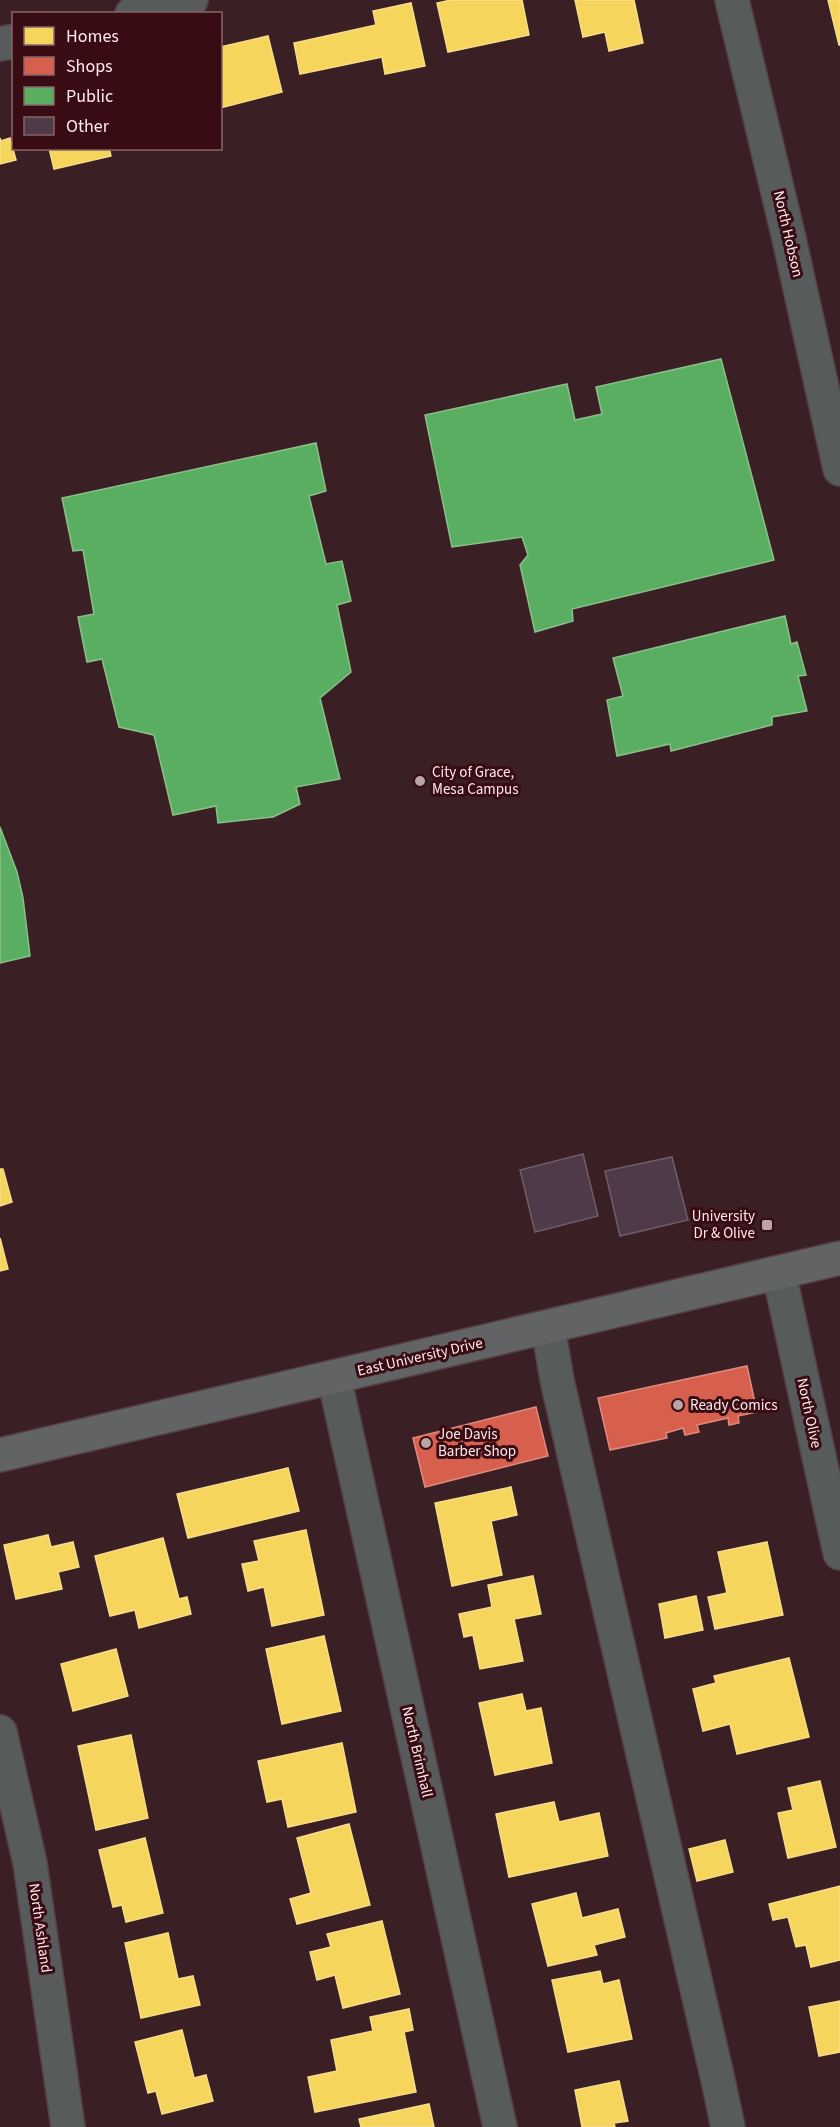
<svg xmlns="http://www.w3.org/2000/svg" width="840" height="2127" font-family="'Source Sans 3',sans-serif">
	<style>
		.homes { fill: #f6d55c; stroke: #f8dc87; stroke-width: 1.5 }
		.shops { fill: #d6604d; stroke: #e28a7d; stroke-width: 1.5 }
		.public { fill: #5aae61; stroke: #8bc08b; stroke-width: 1.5 }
		.building { fill: #4e3a48; stroke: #6f5d68; stroke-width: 1.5 }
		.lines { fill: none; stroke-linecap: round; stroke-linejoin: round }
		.minor-casing { stroke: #543f43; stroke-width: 36 }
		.major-casing { stroke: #543f43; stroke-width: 36 }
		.minor { stroke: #575b5b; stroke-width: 33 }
		.major { stroke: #616365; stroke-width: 33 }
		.poi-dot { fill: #b9a4a6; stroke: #390b13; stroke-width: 2 }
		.labels { text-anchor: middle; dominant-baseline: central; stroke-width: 6; stroke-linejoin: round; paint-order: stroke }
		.street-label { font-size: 15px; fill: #feebec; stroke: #390b13 }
		.poi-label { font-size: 15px; fill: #feebec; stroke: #390b13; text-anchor: start }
	</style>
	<rect width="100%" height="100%" fill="#3a2025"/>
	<g class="homes">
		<polygon points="451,0 522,0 529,35 448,52 437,3"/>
		<polygon points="575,0 634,0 643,43 609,51 605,32 583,37"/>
		<polygon points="828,0 840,0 840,45 839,45"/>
		<polygon points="411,3 425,66 385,74 382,57 300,74 294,43 376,25 373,11"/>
		<polygon points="268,36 282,92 220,108 220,47"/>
		<polygon points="0,138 1,141 10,138 16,160 0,164"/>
		<polygon points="49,148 109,148 111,156 54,169"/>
		<polygon points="0,1169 3,1169 12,1202 0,1206"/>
		<polygon points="0,1238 8,1269 0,1271"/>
		<polygon points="288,1468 299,1511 188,1538 177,1494"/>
		<polygon points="511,1487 517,1515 491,1521 502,1575 452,1586 435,1503"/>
		<polygon points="306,1530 324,1615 272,1626 264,1587 248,1591 242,1564 259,1561 254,1541"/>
		<polygon points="48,1535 51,1547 73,1542 79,1567 58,1572 62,1589 16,1599 4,1545"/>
		<polygon points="163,1538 179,1599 187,1597 191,1614 139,1628 135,1610 110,1616 95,1556"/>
		<polygon points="767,1542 783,1615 715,1629 708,1597 727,1593 718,1552"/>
		<polygon points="533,1576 541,1614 514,1619 523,1661 480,1669 473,1635 464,1637 459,1614 492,1607 488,1585"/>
		<polygon points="696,1596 703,1630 665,1638 659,1604"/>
		<polygon points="324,1636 341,1711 282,1724 266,1649"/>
		<polygon points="116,1649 128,1696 73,1711 61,1664"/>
		<polygon points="789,1658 809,1737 737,1754 730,1724 703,1731 693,1689 716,1683 714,1676"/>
		<polygon points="522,1694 526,1711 541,1708 552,1763 495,1775 479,1703"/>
		<polygon points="131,1735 148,1818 96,1830 78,1746"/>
		<polygon points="342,1743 356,1812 288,1827 282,1799 267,1802 258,1761"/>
		<polygon points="820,1781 836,1847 788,1858 778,1813 793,1810 788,1788"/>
		<polygon points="554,1802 559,1822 599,1813 608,1856 509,1877 496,1814"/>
		<polygon points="349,1824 370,1905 297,1924 290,1899 311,1893 297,1838"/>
		<polygon points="145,1838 163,1913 126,1922 122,1905 113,1907 99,1850"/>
		<polygon points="725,1840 733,1872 697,1881 689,1849"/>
		<polygon points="840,1886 840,1960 811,1967 806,1945 796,1947 788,1917 773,1920 769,1904"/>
		<polygon points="576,1893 582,1918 618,1909 625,1937 594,1945 597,1955 548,1966 532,1904"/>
		<polygon points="382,1921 400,1994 343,2008 335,1975 317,1980 310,1952 331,1947 327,1934"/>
		<polygon points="168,1933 178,1979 193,1976 200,2005 141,2018 125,1943"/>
		<polygon points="600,1971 603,1984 619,1980 632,2039 568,2052 552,1980"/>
		<polygon points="840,2001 840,2052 819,2056 809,2007"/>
		<polygon points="409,2009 413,2030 404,2032 416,2092 315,2112 308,2077 337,2071 331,2040 373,2031 370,2017"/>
		<polygon points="182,2030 194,2078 206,2075 213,2101 162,2114 156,2091 148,2093 135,2042"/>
		<polygon points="619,2081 628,2121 614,2123 615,2127 582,2127 575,2090"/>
		<polygon points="429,2104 434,2127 361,2127 359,2119"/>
	</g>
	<g class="shops">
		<polygon points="747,1366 757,1412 738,1416 739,1423 729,1425 728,1418 697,1425 699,1432 685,1435 683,1428 666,1433 667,1438 610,1450 598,1398"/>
		<polygon points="536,1407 548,1456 425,1487 413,1438"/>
	</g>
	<g class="public">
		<polygon points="721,359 774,560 572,609 573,621 535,632 520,565 528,555 522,537 452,547 425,415 567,384 575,420 602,414 596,387"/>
		<polygon points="316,443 326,491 309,496 326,564 342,561 351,601 337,605 351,672 320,698 340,779 296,787 300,804 273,817 218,823 216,806 173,815 154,735 119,727 102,659 87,662 78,617 94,614 83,550 73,551 62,498"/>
		<polygon points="785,616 791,644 797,642 806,675 798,676 807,711 772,717 772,725 671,751 670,744 617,756 607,700 623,696 613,658"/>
		<polygon points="0,827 17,872 23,898 30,956 0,963"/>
	</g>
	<g class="building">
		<polygon points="583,1154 598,1216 535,1232 520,1170"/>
		<polygon points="672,1157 688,1220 620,1236 605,1171"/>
	</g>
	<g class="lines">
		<defs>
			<g id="minor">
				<polyline points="732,0 790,243 840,469"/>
				<polyline points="132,14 191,0"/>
				<polyline points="0,44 14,41"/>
				<polyline points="779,1273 840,1553"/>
				<polyline points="548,1327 557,1380 718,2080 728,2127"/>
				<polyline points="334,1377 500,2127"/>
				<polyline points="0,1732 30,1863 68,2127"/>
			</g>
			<polyline id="major" points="0,1455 840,1258"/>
		</defs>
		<use href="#minor" class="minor-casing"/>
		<use href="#major" class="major-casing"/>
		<use href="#minor" class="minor"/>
		<use href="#major" class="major"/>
	</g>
	<g class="poi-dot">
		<circle cx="420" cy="781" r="6"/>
		<rect x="761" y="1219" width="12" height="12" rx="3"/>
		<circle cx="678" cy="1405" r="6"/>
		<circle cx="426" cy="1443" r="6"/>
	</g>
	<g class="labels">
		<g class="street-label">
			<text transform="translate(788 234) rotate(77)">North Hobson</text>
			<text transform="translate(420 1357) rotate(-13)">East University Drive</text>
			<text transform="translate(809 1413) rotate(78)">North Olive</text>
			<text transform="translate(417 1752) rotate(77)">North Brimhall</text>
			<text transform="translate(40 1928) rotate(82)">North Ashland</text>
		</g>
		<g class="poi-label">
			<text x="432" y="772">City of Grace,<tspan x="432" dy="17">Mesa Campus</tspan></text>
			<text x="755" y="1216" text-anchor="end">University<tspan x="755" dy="17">Dr &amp; Olive</tspan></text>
			<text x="690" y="1405">Ready Comics</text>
			<text x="438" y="1434">Joe Davis<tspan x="438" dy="17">Barber Shop</tspan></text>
		</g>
	</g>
	<rect x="12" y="12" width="210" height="138" fill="#390b13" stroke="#88656a" stroke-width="1.5"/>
	<rect x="24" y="27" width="30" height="18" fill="#f6d55c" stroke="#88656a" stroke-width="1.5"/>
	<text x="66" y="42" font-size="18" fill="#feebec">Homes</text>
	<rect x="24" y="57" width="30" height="18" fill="#d6604d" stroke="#88656a" stroke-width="1.5"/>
	<text x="66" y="72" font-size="18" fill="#feebec">Shops</text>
	<rect x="24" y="87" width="30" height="18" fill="#5aae61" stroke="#88656a" stroke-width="1.5"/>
	<text x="66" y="102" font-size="18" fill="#feebec">Public</text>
	<rect x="24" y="117" width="30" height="18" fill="#4e3a48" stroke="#88656a" stroke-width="1.5"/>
	<text x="66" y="132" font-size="18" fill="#feebec">Other</text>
</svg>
